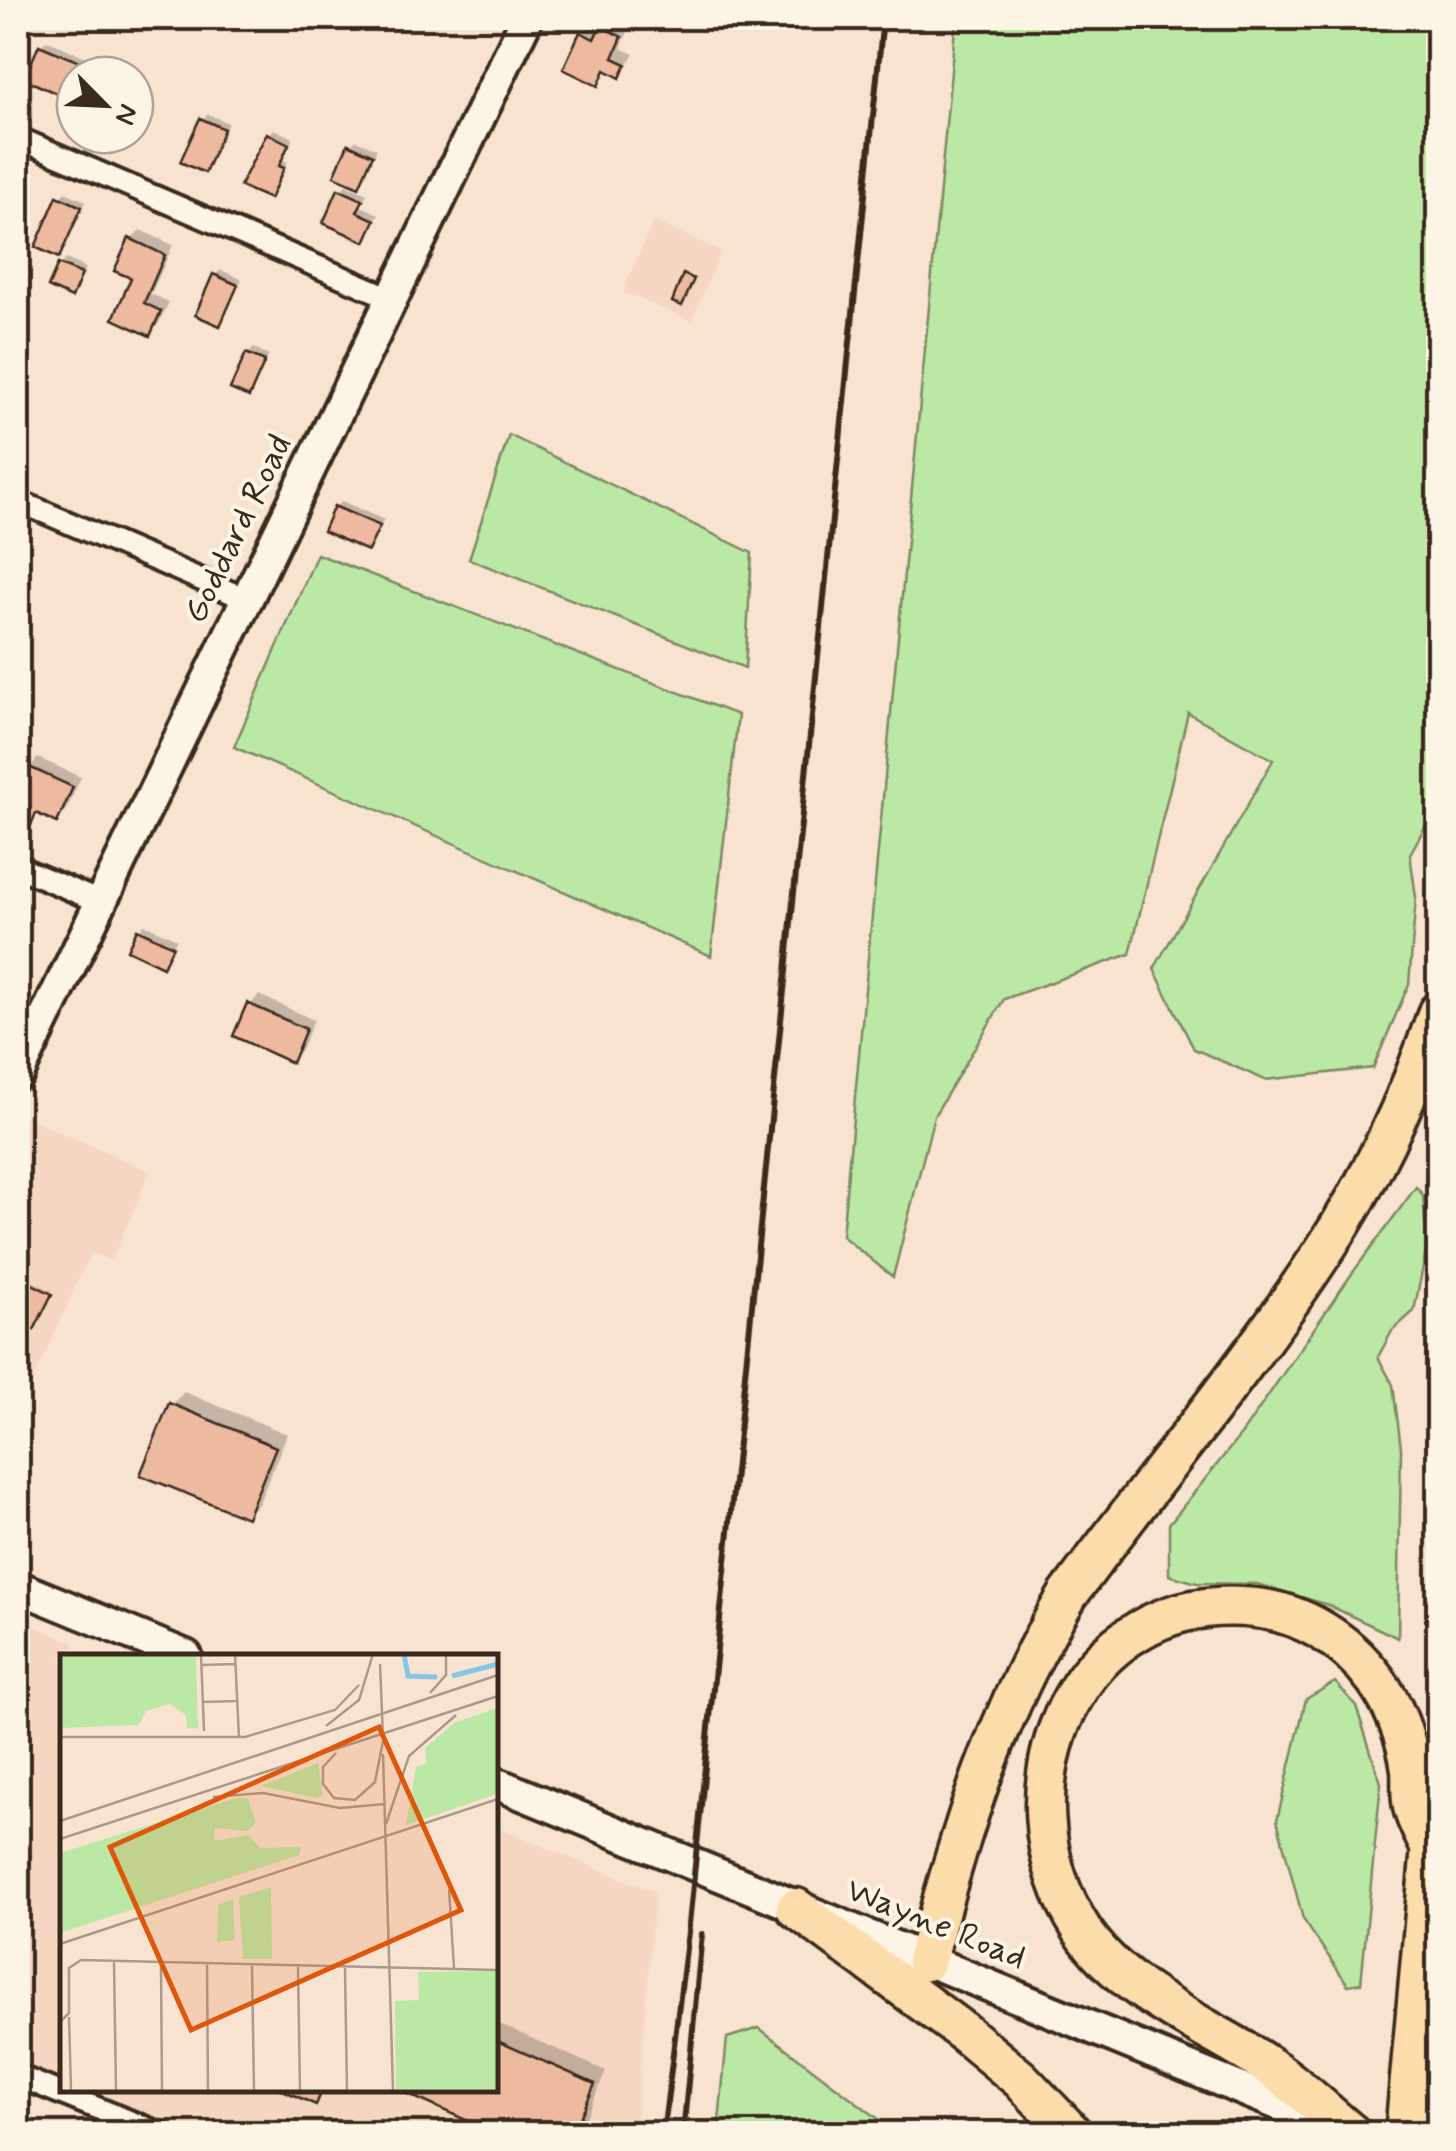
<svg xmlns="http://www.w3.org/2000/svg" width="1456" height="2151" font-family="Mynerve,sans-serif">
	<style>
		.built { fill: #f5d7c1 }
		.green { fill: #bce8a5; stroke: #7c8962; stroke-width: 2.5 }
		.shadow { fill: #0003 }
		.building { fill: #edba9f; stroke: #3b2a1e; stroke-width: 2.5 }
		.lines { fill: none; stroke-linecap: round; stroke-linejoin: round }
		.minor-casing { stroke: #3b2a1e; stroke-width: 28 }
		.secondary-casing { stroke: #3b2a1e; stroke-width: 38 }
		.motorway-casing { stroke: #3b2a1e; stroke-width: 45 }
		.minor { stroke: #fcf5e5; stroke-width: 20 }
		.secondary { stroke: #fcf5e5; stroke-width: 30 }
		.motorway { stroke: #fddcac; stroke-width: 38 }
		.rail { stroke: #3b2a1e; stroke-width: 6 }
		.labels { text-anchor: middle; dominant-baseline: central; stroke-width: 8; stroke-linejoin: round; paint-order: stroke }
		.street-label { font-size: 35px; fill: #3b2a1e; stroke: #fcf5e5 }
		.inset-river { fill: none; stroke: #86c6e6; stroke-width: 5 }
		.inset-road { fill: none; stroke: #ac9989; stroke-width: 2.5 }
		.view { fill: #df570d; fill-opacity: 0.15; stroke: #df570d; stroke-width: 5 }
		.inset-edge { fill: none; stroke: #3b2a1e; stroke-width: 5 }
	</style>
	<rect width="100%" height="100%" fill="#f8e3d0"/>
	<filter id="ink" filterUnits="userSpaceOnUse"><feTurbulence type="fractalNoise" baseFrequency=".01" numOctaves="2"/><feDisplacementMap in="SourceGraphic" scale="20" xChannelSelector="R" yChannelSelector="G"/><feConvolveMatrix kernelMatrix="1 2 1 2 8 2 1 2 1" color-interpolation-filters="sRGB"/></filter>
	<g filter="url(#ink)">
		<g class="built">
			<polygon points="653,221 721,251 692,321 623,292"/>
			<polygon points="19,1114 150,1171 112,1261 91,1253 18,1414"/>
			<polygon points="18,1619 75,1643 70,1653 75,1656 62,1656 62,2081 18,2063"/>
			<polygon points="495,1827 655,1892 635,2133 195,2133 83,2089 495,2088"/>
		</g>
		<g class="green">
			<polygon points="956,18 1438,18 1438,803 1410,854 1416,897 1409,984 1373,1068 1265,1080 1194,1049 1154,969 1273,760 1188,713 1130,954 1004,999 934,1116 893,1277 842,1236"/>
			<polygon points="509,435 752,553 745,668 469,559"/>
			<polygon points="317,554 738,715 711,956 234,747"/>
			<polygon points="1416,1187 1423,1195 1427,1247 1414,1311 1392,1331 1378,1357 1393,1385 1401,1448 1398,1638 1328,1605 1257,1584 1197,1583 1169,1575 1169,1524 1243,1432 1351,1275"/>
			<polygon points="1335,1682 1356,1706 1381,1783 1361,1983 1348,1985 1303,1919 1277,1820 1306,1699"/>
			<polygon points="759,2028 897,2133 718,2133 727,2038"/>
		</g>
		<g class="shadow">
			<polygon points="611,18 630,27 621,48 634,54 620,75 608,69 597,83 582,34 592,24 601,29"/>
			<polygon points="18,31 31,37 18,66"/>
			<polygon points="47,40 86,57 66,95 41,46"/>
			<polygon points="208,114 228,123 210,164 204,170 202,120"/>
			<polygon points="274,129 293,138 283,160 288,162 269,196 269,135"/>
			<polygon points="356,140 377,149 358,184 350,146"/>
			<polygon points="346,185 367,194 361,206 379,214 364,239 340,190"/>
			<polygon points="65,192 86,201 64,249 58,255 60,198"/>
			<polygon points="140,230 173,245 151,294 169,302 159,323 150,333 135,277 131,240"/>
			<polygon points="66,259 86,268 71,295 60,265"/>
			<polygon points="221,270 242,279 219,323 215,275"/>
			<polygon points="254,348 269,355 248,394 248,354"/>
			<polygon points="342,501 384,520 368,548 336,507"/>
			<polygon points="38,758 81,777 66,811 57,820 40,812 30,822 18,816 18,794 29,768"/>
			<polygon points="144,924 177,939 162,964 139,930"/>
			<polygon points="259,995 314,1020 301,1050 291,1060 250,1005"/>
			<polygon points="18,1274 52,1291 34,1327 18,1319"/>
			<polygon points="184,1392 287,1434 259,1503 246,1515 171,1405"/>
			<polygon points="18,1707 24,1710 18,1724"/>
			<polygon points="495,2022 606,2071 579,2134 503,2134 495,2088"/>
		</g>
		<g class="building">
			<polygon points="600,26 622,37 613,58 626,64 620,78 605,70 598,86 563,69 580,32 594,39"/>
			<polygon points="39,45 82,63 67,98 24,79"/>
			<polygon points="200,118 224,129 205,173 180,162"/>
			<polygon points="267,133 289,144 279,166 284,168 270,199 240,186"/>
			<polygon points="348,144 373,155 359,187 334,176"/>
			<polygon points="338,189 363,200 357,212 375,220 365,242 323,223"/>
			<polygon points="57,196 82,207 59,258 35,247"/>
			<polygon points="129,238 165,255 144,303 161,311 150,336 113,319 131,278 114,271"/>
			<polygon points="58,264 82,274 72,298 48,287"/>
			<polygon points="213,274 238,285 220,326 195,315"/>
			<polygon points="683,274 694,279 682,306 672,302"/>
			<polygon points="246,353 265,361 249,397 230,389"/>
			<polygon points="334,506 380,526 368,551 323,531"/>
			<polygon points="27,766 73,787 57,823 36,813 31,825 18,819 18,788"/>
			<polygon points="137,929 173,946 163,967 127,950"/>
			<polygon points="247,1003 306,1029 292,1063 233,1036"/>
			<polygon points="18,1277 52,1294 34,1330 18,1322"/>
			<polygon points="169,1403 276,1447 247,1518 140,1475"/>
			<polygon points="495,2040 595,2084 573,2134 497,2134 394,2088 495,2088"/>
			<polygon points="278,2088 323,2088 316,2105"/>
		</g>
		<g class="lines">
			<defs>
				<g id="minor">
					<polyline points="18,138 391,298"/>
					<polyline points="18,501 246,599"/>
					<polyline points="18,867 100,902"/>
					<polyline points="18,2076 161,2134"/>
				</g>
				<g id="secondary">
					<polyline points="18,1074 527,18"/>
					<polyline points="18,1587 186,1656"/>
					<polyline points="495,1783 1334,2127"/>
				</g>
				<g id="motorway">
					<polyline points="796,1908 962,2031 1020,2079 1073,2134"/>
					<path d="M926,1961C961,1828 996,1713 1068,1595C1152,1481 1245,1371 1323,1252C1372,1179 1410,1095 1438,1012"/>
					<path d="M1352,2134C1325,2112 1299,2086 1270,2067C1207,2025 1125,1995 1082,1930C991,1790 1075,1588 1255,1608C1303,1613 1346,1640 1375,1679C1394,1705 1407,1738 1411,1770C1412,1782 1410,1795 1413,1807C1416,1821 1425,1836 1431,1849"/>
					<polyline points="1405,2134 1438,1770"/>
				</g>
			</defs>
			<use href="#minor" class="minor-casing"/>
			<use href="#secondary" class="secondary-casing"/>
			<use href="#motorway" class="motorway-casing"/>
			<use href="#minor" class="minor"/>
			<use href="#secondary" class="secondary"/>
			<use href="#motorway" class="motorway"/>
			<g class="rail">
				<polyline points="663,2134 689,1924 883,18"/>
				<polyline points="683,2134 702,1934"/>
			</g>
		</g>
	</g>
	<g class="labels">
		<g class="street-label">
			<text transform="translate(238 529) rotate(-64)">Goddard Road</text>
			<text transform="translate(936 1924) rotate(22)">Wayne Road</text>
		</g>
	</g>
	<g transform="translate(60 1654)">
		<rect width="438" height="438" fill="#f8e3d0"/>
		<path d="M0,0H136L138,75L127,74L126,61L110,50L86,57L79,71L0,74ZM437,54V140L346,171L356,113L367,109L365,94L394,69ZM258,109L263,141L257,144L201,132ZM176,144H188L196,168L188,177L155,174L154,187L188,181L200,194L241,193L239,201L0,279V199ZM211,233L212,305H183L179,243ZM173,245L175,286L157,288L158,251ZM437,317V435H336L335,347L359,346L358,318Z" fill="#bce8a5"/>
		<path class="inset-river" d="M344,0L348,22L377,23M392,22L438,10"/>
		<path class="inset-road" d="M141,0L144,77M175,0L179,84M320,10L323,84M142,11L175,10M370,39L386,21V0M143,48L176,47M266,72L299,46L313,0M0,83H185L275,56L299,31M276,99L263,113V130L274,144L295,146L315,128L323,87M323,100L333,437M153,143L203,139L280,154L325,150M0,167L438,21M326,170L349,102L396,61M0,185L438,42M389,235L394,314M0,290L438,145M54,307L56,437M101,309L102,437M147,310L148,437M192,312L194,437M238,313L240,437M285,314L287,437M9,363L11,437M0,368L9,359V314L21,306L438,316"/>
		<path class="view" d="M319,73L401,256L131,376L50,193Z"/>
		<rect width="438" height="438" class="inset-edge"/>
	</g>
	<rect width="1456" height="2151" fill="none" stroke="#fcf5e5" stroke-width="60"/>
	<rect x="30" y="30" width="1396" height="2091" fill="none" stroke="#3b2a1e" stroke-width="4" filter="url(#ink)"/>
	<g transform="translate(105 105) rotate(114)"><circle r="48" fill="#fcf5e5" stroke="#afa495" stroke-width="2.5"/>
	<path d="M0-8L18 38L0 25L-18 38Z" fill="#3b2a1e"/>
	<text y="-15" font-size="28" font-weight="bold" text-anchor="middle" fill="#3b2a1e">N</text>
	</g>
</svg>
